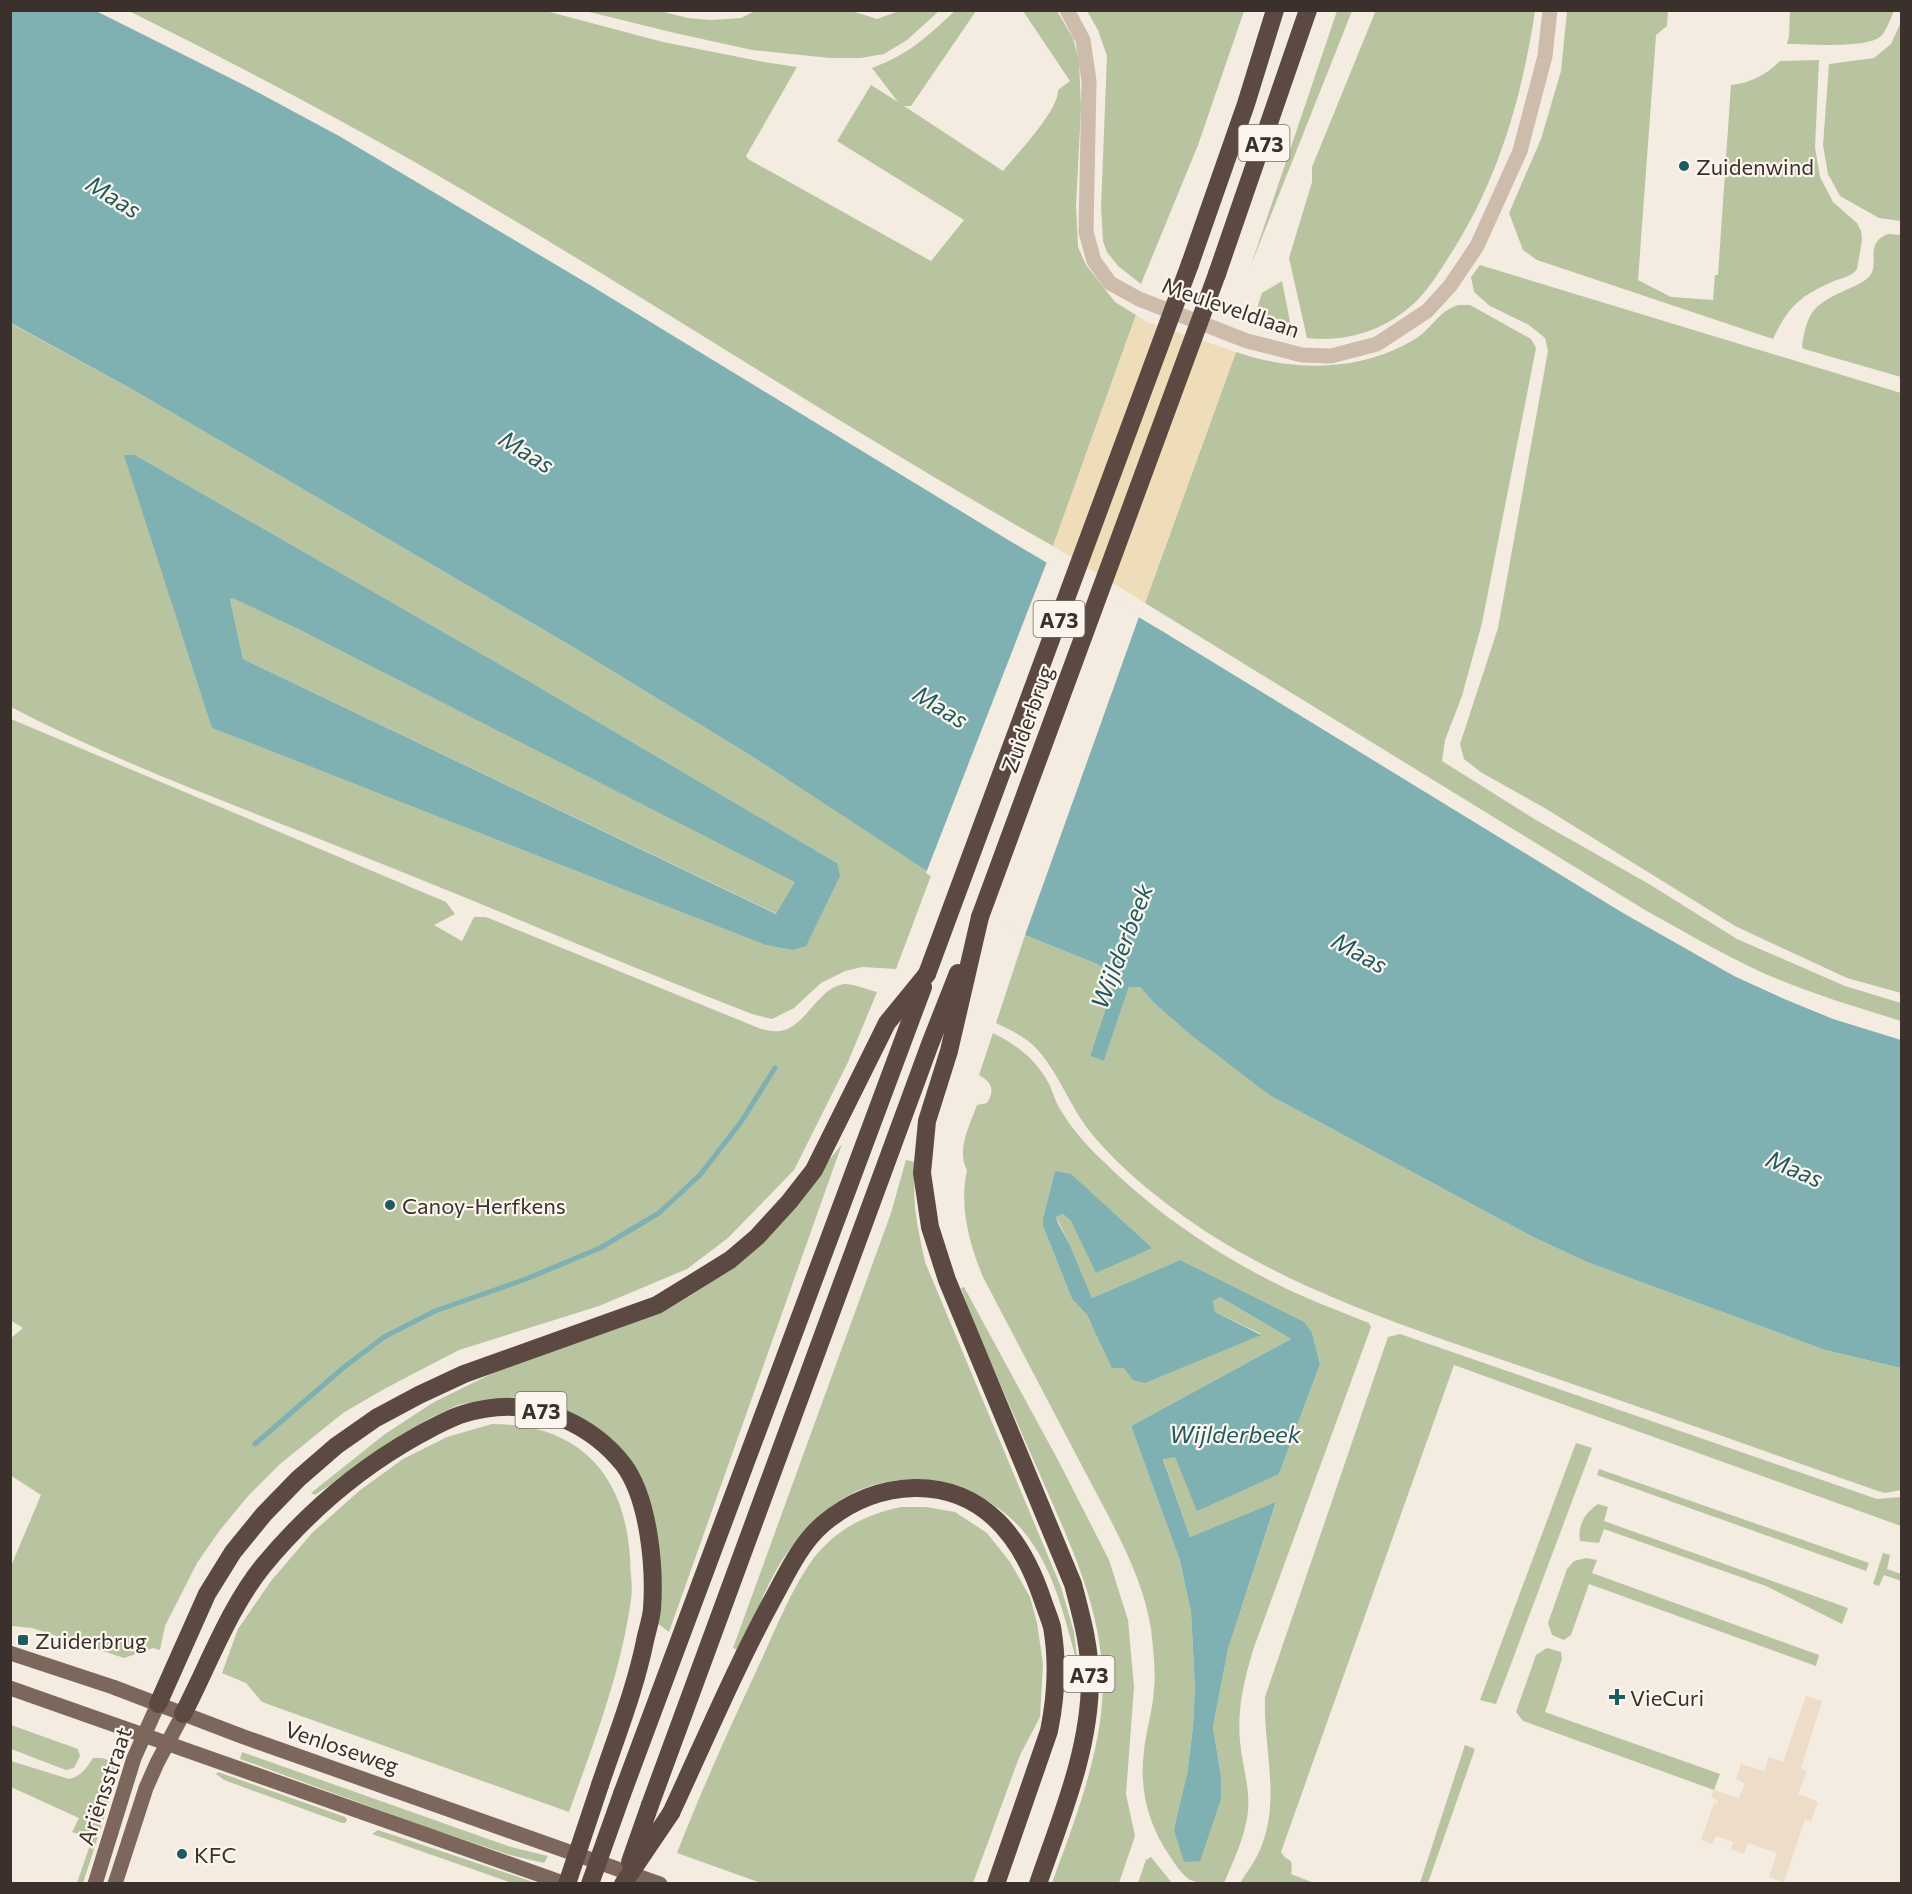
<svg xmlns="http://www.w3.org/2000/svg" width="1912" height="1894" font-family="Commissioner,sans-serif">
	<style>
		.green { fill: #b8c4a0; fill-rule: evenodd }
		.sand { fill: #efdcb8 }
		.plaza { fill: #ecdcc8 }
		.water { fill: #7fb0b2; fill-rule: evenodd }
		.pier { fill: #f4ebe1 }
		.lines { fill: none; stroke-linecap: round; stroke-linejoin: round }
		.stream { stroke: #7fb0b2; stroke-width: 5 }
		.minor { stroke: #cdbbac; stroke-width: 15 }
		.major { stroke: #7d675c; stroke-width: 15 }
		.highway { stroke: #5c4a42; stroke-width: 18 }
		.highway-bridge { stroke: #5c4a42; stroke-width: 18 }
		.poi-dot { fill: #1f5a5e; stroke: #fbf5ee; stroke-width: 2 }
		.labels { text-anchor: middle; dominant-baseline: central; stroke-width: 4.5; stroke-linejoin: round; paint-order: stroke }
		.shield { fill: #fbf5ee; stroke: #756b66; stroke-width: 1.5 }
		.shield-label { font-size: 21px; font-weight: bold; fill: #3b302b }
		.poi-label { font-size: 22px; fill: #3b302b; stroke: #fbf5ee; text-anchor: start }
		.street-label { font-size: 22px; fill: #3b302b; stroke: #fbf5ee }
		.water-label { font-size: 24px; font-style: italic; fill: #1f5a5e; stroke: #fbf5ee }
	</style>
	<rect width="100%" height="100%" fill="#f4ebe1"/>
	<g class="green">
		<polygon points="757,10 852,11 877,19 899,11 939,11 907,40 884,54 860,58 830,58 752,50 675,33 585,11 660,11 688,18 711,20 741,18"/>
		<path d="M1376,10L1535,11C1522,98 1497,184 1448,258C1436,277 1423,298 1405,311C1377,333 1342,342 1307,338L1289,258L1312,182V167Z"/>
		<path d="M129,11H546L663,42L764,62L797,67L746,156L748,159L931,261L964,220L837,141L871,85L898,102L872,68C910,54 926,37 955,11H976L911,106H904L1003,171C1017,154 1059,110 1058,90L1070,81L1023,11H1057L1073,38L1079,60L1081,108L1076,206L1078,247L1086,265L1115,302L1136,315L1053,546C836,424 629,285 413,161C320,108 225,59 129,11Z"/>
		<polygon points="1087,11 1244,11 1198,145 1141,284 1118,266 1107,252 1103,241 1101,207 1107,56 1098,30"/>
		<polygon points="1337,11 1352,11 1251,265"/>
		<path d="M1567,11H1668L1667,26L1656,35L1638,280L1671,297L1713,300L1715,275H1718L1731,85C1750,83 1766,75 1780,61L1819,60L1815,147L1820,177L1833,202L1857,223L1861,231L1862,240L1857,269C1852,277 1840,278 1832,282C1800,296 1788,307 1773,339L1537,260L1523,250L1509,213L1541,139L1561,71Z"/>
		<path d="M1790,11V10L1894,11C1890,19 1887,30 1881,36C1868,49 1806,44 1787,44L1789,36Z"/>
		<polygon points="1901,22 1902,221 1901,221 1879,218 1840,196 1828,174 1823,145 1829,64 1874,58 1891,44"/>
		<path d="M1888,234L1901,235V377L1804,349L1802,347C1807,310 1815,304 1848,289C1855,286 1864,282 1869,277C1881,262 1863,244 1888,234Z"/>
		<polygon points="1480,265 1901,393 1901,993 1847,978 1735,926 1543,807 1482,773 1464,759 1460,744 1498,628 1548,351 1545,338 1529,325 1490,306 1474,292 1471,277"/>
		<polygon points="1282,281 1293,337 1252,324 1262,293"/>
		<path d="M1458,305H1470L1531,339L1536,348L1482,623L1462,696L1445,740L1442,761L1536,820L1649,884L1737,939L1845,986L1901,1003V1021C1853,1006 1805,992 1759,971C1720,953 1683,931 1645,910L1145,603L1236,352C1294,372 1361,372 1415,339C1432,329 1437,312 1458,305Z"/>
		<path d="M10,323L135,391L573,647L750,755L932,873L896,969L862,967L845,971L821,983L794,1008L772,1019L752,1014C620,963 489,906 357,854C241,807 122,765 11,707ZM135,455L527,680L837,863L792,950L765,945L212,728Z"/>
		<polygon points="233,597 298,629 796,882 777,914 243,659 230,599"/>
		<path d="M11,719L446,902L455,914L434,925L462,941L474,917H486L749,1024C756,1027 765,1031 772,1031C805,1035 815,987 845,984C855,984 868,990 877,992L848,1062L794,1170L728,1238L687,1269L599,1306L459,1350L386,1388L343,1413L280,1464L248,1496L220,1530L197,1563L165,1626L160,1650L153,1648L124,1658L32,1628L11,1626V1566L41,1495L10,1475L11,1338L23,1328L10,1320Z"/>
		<path d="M1025,935L1097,964L1118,977L1090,1056L1104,1061L1129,987H1140L1154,1003L1192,1036L1269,1095L1533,1237L1587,1262L1825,1350L1901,1368V1490L1885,1493L1878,1491C1762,1450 1646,1409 1529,1369C1419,1331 1307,1296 1208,1233C1166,1205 1123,1172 1091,1133C1070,1107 1058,1071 1035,1047C1024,1036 1010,1030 996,1023Z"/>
		<path d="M993,1033C1017,1045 1036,1059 1049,1084C1053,1092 1055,1101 1060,1109C1071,1128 1087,1146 1103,1161C1156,1214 1222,1258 1289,1290C1315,1302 1342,1312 1369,1323L1371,1327L1253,1650C1244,1681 1237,1709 1240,1741C1242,1767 1252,1792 1247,1818C1243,1841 1233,1862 1224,1883C1190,1883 1189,1885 1169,1855C1148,1824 1139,1789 1144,1751C1146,1730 1153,1710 1154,1689C1156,1670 1153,1648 1151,1629C1143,1574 1108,1516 1082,1466C1049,1403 1016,1340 983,1277C969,1243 959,1206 967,1170C956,1151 970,1124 977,1105L987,1103C995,1091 992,1082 979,1075ZM1055,1171L1151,1248L1097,1272L1071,1221L1063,1214L1056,1217L1070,1245L1092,1298L1180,1260L1312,1333L1320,1364L1279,1474L1179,1464L1175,1456L1163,1458L1190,1537L1276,1503L1228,1649L1213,1727L1221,1776V1799L1187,1775L1193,1726L1195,1688L1191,1612L1180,1561L1131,1426L1291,1339L1220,1297L1213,1301L1215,1312L1261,1334L1091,1324L1087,1315L1072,1299L1043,1226V1218Z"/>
		<polygon points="842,1144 669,1632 657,1623 656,1532 595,1426 560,1407 523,1397 488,1399 458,1405 430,1418 315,1495 311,1493 385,1434 434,1402 499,1370 618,1327 778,1223"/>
		<path d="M906,1160L916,1162C911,1201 917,1224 925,1262L1061,1587L1074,1632L1078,1666C1065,1620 1055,1570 1024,1532C980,1479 897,1462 839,1501C822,1512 808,1526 796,1541C770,1572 756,1615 740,1651L733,1648L891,1213Z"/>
		<path d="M964,1287L1059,1462L1109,1560L1128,1620L1134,1687L1126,1794L1135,1836L1119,1883H1052C1071,1831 1092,1777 1100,1722C1113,1631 1076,1558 1041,1477C1019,1427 997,1377 975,1326L961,1288Z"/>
		<path d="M1400,1334L1877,1499L1901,1497V1526L1454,1365L1281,1852C1288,1864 1294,1855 1291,1874L1314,1883H1240C1246,1873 1254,1863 1259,1852C1282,1802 1263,1749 1265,1697L1388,1337Z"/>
		<path d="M492,1424C579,1424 625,1474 630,1558C630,1571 633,1586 631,1599C621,1673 594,1742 569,1812L262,1702L246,1683L222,1673L238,1629L271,1581L312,1533L359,1491L403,1459L447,1437Z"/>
		<polygon points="1576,1443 1592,1448 1496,1704 1480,1700"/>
		<polygon points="1599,1469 1869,1563 1866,1571 1597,1475"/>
		<path d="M1598,1504L1608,1507L1604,1521L1848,1608L1842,1624L1766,1586L1604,1529L1599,1543L1580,1541C1577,1525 1586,1512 1598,1504Z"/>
		<path d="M901,1507H926L955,1512L987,1533L1010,1562L1030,1597L1037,1623L1043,1664L1040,1717L1020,1755L973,1883H761L677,1853C702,1789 730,1727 759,1665C776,1629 790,1591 813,1559C835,1530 866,1514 901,1507Z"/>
		<polygon points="1883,1553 1890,1555 1887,1569 1901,1574 1901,1581 1884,1575 1879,1586 1873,1584"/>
		<polygon points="1586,1558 1597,1560 1592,1573 1819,1655 1816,1666 1589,1584 1571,1635 1564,1640 1552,1635 1548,1623 1567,1569 1574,1561"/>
		<polygon points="1547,1648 1561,1652 1562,1659 1545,1712 1720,1774 1714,1790 1523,1721 1516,1712 1536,1655"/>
		<polygon points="11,1725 78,1749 80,1756 74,1768 66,1770 11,1749"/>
		<polygon points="1465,1745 1475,1749 1428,1883 1420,1883"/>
		<polygon points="242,1752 511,1847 548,1856 544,1863 510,1855 429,1828 240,1759"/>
		<path d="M93,1758H102L116,1763L114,1787L83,1883H77L92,1839L72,1832L79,1818L11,1787V1761L69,1779C81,1776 86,1769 93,1758Z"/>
		<polygon points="218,1772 345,1817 347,1820 345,1823 342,1823 224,1780 216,1774"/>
		<polygon points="378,1830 381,1831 536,1883 512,1883 372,1834"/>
		<polygon points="1151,1857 1172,1883 1138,1883 1146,1860"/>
	</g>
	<polygon class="sand" points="1136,315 1147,322 1236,352 1145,603 1053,546"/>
	<polygon class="plaza" points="1806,1696 1822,1701 1801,1768 1807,1771 1798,1794 1818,1802 1811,1821 1805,1819 1784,1882 1769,1877 1777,1853 1748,1843 1744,1854 1731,1849 1733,1842 1716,1836 1717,1832 1713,1844 1701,1840 1714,1803 1717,1804 1718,1800 1711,1797 1714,1790 1739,1798 1745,1783 1736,1779 1741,1764 1764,1771 1769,1757 1783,1762"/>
	<g class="water">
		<polygon points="10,11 96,11 244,85 339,136 585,282 1000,535 1162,631 1623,913 1734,976 1782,998 1833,1019 1901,1040 1901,1368 1825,1350 1587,1262 1533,1237 1269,1095 1192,1036 1154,1003 1140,987 1129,987 1104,1061 1090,1056 1117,976 1097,964 1025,935 750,755 573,647 135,391 11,323"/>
		<path d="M124,455H135L527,680L837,863L840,876L806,946L792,950L765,945L212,728ZM233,598L298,629L795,882L776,914L243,659L230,599Z"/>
		<polygon points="1055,1171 1071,1174 1152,1248 1096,1273 1071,1221 1063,1214 1056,1217 1058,1223 1070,1245 1092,1298 1180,1260 1304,1322 1312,1333 1320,1364 1279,1474 1197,1511 1175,1457 1163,1459 1190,1537 1276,1502 1228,1649 1213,1727 1221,1776 1221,1799 1200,1861 1184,1862 1174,1830 1187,1775 1193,1726 1195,1688 1191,1612 1180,1561 1131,1426 1291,1339 1220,1297 1213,1301 1215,1312 1261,1335 1145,1383 1133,1380 1124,1368 1112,1368 1087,1315 1072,1299 1043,1226 1043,1218"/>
	</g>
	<polygon class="pier" points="1048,559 1093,588 1140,614 1024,938 926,873"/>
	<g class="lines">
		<polyline class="stream" points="255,1444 343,1368 384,1337 435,1311 526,1279 600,1248 659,1213 700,1175 741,1122 775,1068"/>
		<polyline class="minor" points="1067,10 1083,40 1089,81 1086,232 1094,261 1110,283 1139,299 1247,341 1302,355 1331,356 1377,344 1427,311 1450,286 1477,246 1520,151 1545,56 1550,10"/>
		<g class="major">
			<polyline points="10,1653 113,1687 244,1737 660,1884"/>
			<polyline points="10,1688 566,1884"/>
			<polyline points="95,1884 134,1758 158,1704"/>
			<polyline points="115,1884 146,1788 157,1763 183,1714"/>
		</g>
		<g class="highway">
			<polyline points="1190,264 1246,104 1275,10"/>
			<polyline points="1217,274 1308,10"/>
			<path d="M980,917L949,1051L927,1121L922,1173L930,1227L947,1280L1073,1584C1081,1615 1090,1646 1090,1679C1090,1750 1061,1817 1038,1884"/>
			<polyline points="158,1704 207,1594 233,1552 264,1514 298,1479 336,1446 376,1418 419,1395 464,1374 657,1305 730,1260 757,1237 789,1202 814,1170 887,1023 927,974"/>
			<path d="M183,1714C208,1666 229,1608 263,1566C306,1514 358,1469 417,1436C432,1428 447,1419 463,1414C498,1403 531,1404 564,1419C587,1429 607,1444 623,1464C649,1498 655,1567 652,1609C651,1620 647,1631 645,1641C635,1690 616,1737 600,1785"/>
			<polyline points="622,1794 923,987"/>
			<polyline points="650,1805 930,1044 958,973"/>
			<path d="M671,1813C705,1740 736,1666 775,1595C788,1571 801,1543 823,1524C849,1502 879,1489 914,1488C985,1487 1023,1540 1043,1601C1046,1610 1050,1619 1052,1627C1058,1661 1056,1697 1049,1731L996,1884"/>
		</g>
		<g class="highway-bridge">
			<polyline points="980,917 1217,274"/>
			<polyline points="927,974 1190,264"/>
			<polyline points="630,1862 650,1805"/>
			<polyline points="567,1884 600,1785"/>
			<polyline points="590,1884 622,1794"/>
			<polyline points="623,1884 671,1813"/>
		</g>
	</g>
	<g class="poi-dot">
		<circle cx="1684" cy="166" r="6"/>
		<circle cx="390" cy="1205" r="6"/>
		<rect x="17" y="1634" width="12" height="12" rx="3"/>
		<path d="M1614 1688h6v6h6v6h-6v6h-6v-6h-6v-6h6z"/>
		<circle cx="182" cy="1854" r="6"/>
	</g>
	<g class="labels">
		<g class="shield">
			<rect x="1238.5" y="125" width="51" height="36" rx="4.5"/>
			<rect x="1033.5" y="601" width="51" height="36" rx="4.5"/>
			<rect x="515.5" y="1392" width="51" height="36" rx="4.5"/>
			<rect x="1063.5" y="1656" width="51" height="36" rx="4.5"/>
		</g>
		<g class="shield-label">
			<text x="1264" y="143">A73</text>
			<text x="1059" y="619">A73</text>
			<text x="541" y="1410">A73</text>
			<text x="1089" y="1674">A73</text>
		</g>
		<g class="poi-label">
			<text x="1696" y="166">Zuidenwind</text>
			<text x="402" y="1205">Canoy-Herfkens</text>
			<text x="35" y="1640">Zuiderbrug</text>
			<text x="1630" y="1697">VieCuri</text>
			<text x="194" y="1854">KFC</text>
		</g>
		<g class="street-label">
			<text transform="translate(1231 307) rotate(19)">Meuleveldlaan</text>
			<text transform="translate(1027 719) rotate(-70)">Zuiderbrug</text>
			<text transform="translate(342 1747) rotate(19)">Venloseweg</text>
			<text transform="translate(104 1786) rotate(-71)">Ariënsstraat</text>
		</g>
		<g class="water-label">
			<text transform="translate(114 196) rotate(32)">Maas</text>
			<text transform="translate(527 451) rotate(32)">Maas</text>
			<text transform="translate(941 706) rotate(32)">Maas</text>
			<text transform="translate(1121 946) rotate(-69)">Wijlderbeek</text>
			<text transform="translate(1360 952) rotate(29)">Maas</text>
			<text transform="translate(1795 1168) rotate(23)">Maas</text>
			<text x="1235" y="1433">Wijlderbeek</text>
		</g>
	</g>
	<rect width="1912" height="1894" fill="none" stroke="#3b302b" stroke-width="24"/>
</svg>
